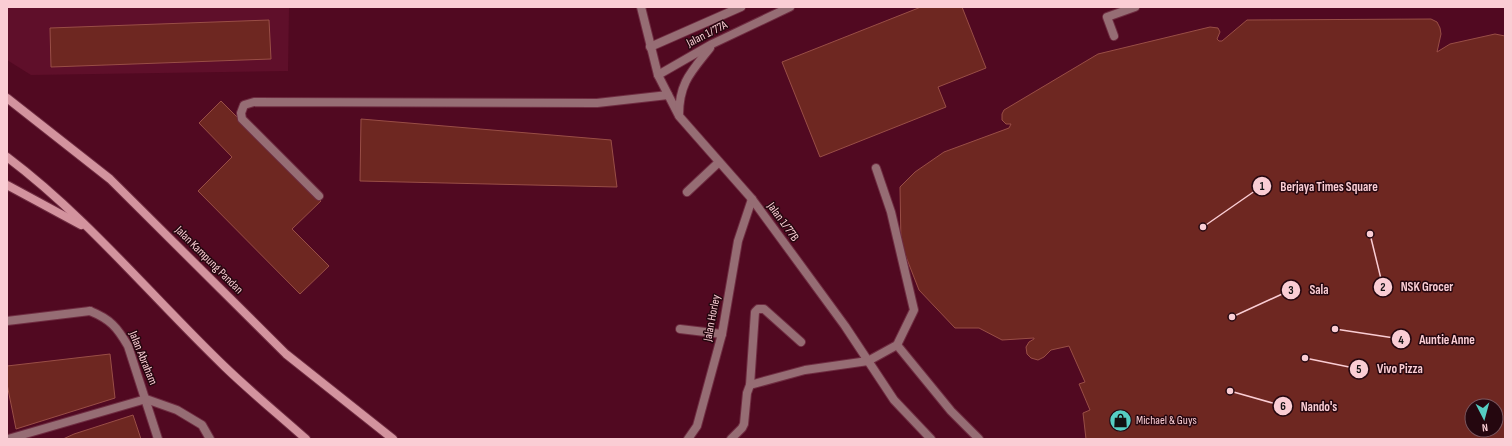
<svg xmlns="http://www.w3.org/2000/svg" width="1512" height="446" font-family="'Sofia Sans Condensed',sans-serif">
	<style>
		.built { fill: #5f0f2a }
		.building { fill: #6e2721; stroke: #994e46; fill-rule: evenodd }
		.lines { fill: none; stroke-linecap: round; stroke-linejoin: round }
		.service-casing { stroke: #6f2c41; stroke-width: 10 }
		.minor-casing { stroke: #6f2c41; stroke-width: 10 }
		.secondary-casing { stroke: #6f2c41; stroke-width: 10 }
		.service { stroke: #966d74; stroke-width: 8 }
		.minor { stroke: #966d74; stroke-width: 8 }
		.secondary { stroke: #d3939e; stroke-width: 8 }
		.labels { text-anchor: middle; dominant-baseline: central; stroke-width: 3; stroke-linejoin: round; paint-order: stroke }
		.street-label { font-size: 12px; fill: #facdd4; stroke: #25070f }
		.poi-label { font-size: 12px; fill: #facdd4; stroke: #25070f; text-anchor: start }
		.leader { fill: none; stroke: #facdd4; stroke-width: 1.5 }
		.callout-dot { fill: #facdd4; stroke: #25070f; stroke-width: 1.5 }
		.mark-label { font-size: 12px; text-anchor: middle; font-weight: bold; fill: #111 }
		.callout-label { font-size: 13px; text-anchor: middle; font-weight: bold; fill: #facdd4; stroke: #25070f; stroke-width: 3; stroke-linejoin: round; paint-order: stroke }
	</style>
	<rect width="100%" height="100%" fill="#510921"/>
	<polygon class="built" points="7,7 289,7 288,71 31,75 7,60"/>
	<g class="building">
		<polygon points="921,7 962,7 986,68 938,87 946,107 820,157 782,62"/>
		<path d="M1431,19L1437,22L1440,28L1441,34L1437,52L1450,44L1495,34L1505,36V439H1086L1083,413L1090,410L1079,384L1085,382L1069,346L1051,350L1044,357L1038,360L1031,358L1027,354L1026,347L1029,342L1034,339V338L1002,340L979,328H955L919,290L901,244L900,187L915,172L944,152L1009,128L1011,124H1006L1002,120V114L1004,110L1098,54L1210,27L1218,28L1220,32L1217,39L1219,41H1222L1247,20ZM1472,406H1496V430H1472Z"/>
		<polygon points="269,20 271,59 51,67 50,28"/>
		<polygon points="221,101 321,201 292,229 329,266 300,294 198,191 232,157 199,123"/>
		<polygon points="361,119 611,140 617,187 360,181"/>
		<polygon points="110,354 115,398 16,429 7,384 7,366"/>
		<polygon points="133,415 141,439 63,439 74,434"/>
	</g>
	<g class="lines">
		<defs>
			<g id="service">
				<polyline points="1114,36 1107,17 1135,7"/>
				<polyline points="687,192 719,162"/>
				<polyline points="319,196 242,119 241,113 244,105 254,102 597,103 668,95"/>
				<path d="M90,311C110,319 117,327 128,346L158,439"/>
				<polyline points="680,329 722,334"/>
				<polyline points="897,345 951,411 979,439"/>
				<polyline points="750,385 755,312 758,309 764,309 801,342"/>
				<polyline points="8,439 146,399 177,410 202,425 210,439"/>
				<polyline points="688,439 697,426 722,334 738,241 752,199"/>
				<polyline points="731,439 742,428 744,424 747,393 750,385 805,370 868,361 897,345 914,310 891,212 876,168"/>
			</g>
			<g id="minor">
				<polyline points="641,7 658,75 679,116 752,199 845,326 894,400 931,439"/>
				<polyline points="650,47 741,7"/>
				<polyline points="658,75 712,44 790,7"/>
				<path d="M679,115C679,83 691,72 710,48"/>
				<polyline points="7,321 90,311"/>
			</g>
			<g id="secondary">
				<polyline points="7,98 110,179 286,354 393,439"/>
				<path d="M7,157C88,218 152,297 225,367C251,392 279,415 306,439"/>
				<polyline points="7,185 81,225"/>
			</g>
		</defs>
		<use href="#service" class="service-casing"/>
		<use href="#minor" class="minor-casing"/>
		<use href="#secondary" class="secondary-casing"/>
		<use href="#service" class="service"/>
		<use href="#minor" class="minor"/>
		<use href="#secondary" class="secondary"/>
	</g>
	<defs>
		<symbol id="shop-disc" viewBox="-11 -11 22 22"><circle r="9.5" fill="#56cec3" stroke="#25070f"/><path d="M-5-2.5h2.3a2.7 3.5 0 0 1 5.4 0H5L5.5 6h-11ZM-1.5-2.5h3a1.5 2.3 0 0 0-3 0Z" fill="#111"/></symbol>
	</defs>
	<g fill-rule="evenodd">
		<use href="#shop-disc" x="1108" y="408" width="25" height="25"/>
	</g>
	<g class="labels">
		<g class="street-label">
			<text transform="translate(707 34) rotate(-27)">Jalan 1/77A</text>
			<text transform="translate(783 222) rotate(54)">Jalan 1/77B</text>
			<text transform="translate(209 260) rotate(45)">Jalan Kampung Pandan</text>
			<text transform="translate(712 318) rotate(-79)">Jalan Horley</text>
			<text transform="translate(143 358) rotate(68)">Jalan Abraham</text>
		</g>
		<g class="poi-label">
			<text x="1136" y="420">Michael &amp; Guys</text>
		</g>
	</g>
	<path class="leader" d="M1203 227L1262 186M1370 234L1383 287M1232 317L1291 290M1335 329L1401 339M1305 358L1359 369M1230 391L1283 406"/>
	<g class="callout-dot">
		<circle cx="1203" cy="227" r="4"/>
		<circle cx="1370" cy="234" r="4"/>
		<circle cx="1232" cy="317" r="4"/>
		<circle cx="1335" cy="329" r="4"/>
		<circle cx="1305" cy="358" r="4"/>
		<circle cx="1230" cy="391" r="4"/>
		<circle cx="1262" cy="186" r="10"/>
		<circle cx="1383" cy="287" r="10"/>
		<circle cx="1291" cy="290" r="10"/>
		<circle cx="1401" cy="339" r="10"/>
		<circle cx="1359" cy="369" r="10"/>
		<circle cx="1283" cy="406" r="10"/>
	</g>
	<g class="mark-label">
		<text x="1262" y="190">1</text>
		<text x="1383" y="291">2</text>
		<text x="1291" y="294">3</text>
		<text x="1401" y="344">4</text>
		<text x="1359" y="373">5</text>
		<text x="1283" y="410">6</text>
	</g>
	<g class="callout-label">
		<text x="1329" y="191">Berjaya Times Square</text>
		<text x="1427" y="291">NSK Grocer</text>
		<text x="1319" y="294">Sala</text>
		<text x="1447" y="344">Auntie Anne</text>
		<text x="1400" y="373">Vivo Pizza</text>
		<text x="1319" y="411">Nando's</text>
	</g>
	<rect width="1512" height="446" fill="none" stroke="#facdd4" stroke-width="16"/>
	<g transform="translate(1484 418) rotate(174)"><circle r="19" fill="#25070f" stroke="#7a565e"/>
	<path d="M0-3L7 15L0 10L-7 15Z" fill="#56cec3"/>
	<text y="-6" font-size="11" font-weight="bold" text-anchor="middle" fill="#facdd4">N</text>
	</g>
</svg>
